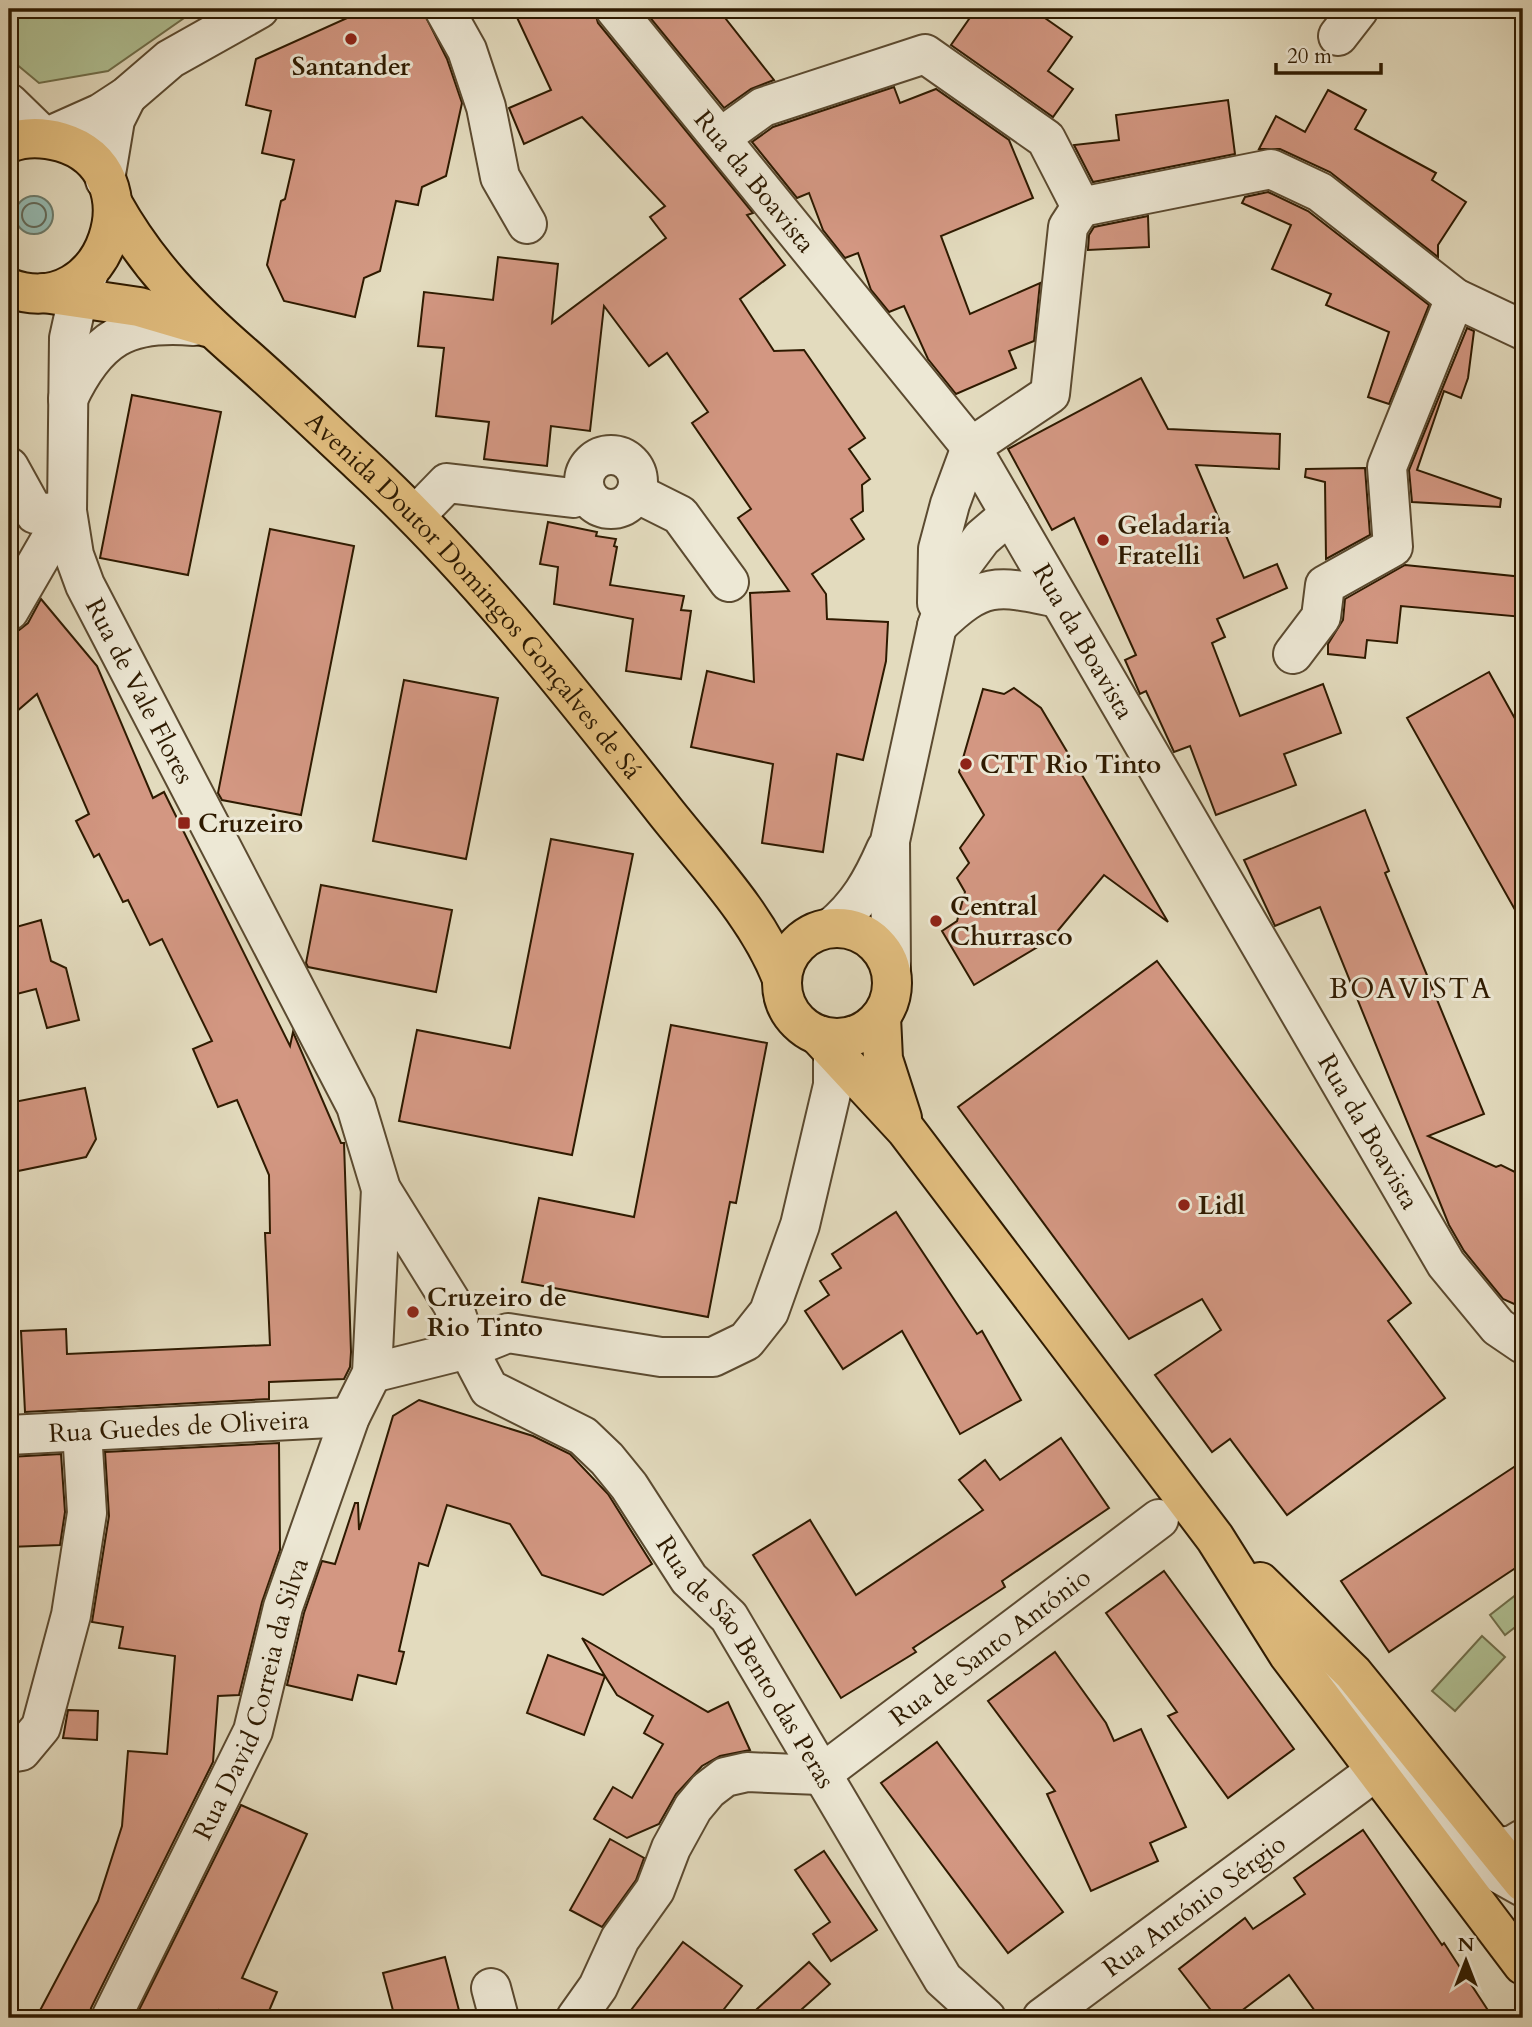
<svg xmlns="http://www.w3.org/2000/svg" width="1532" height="2027" font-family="Cardo,serif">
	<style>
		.green { fill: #b0c194; stroke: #6f6e4a; stroke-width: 2 }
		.water { fill: #95bbb3; stroke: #6c7b6b; stroke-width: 2 }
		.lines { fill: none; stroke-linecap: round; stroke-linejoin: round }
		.shore { stroke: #626a5a; stroke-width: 2 }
		.building { fill: #d39782; stroke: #2e1a00; stroke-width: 2 }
		.minor-casing { stroke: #5b4a30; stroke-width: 42 }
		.major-casing { stroke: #2e1a00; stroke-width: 42 }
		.minor { stroke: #ede8d5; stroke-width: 38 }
		.major { stroke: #e2be7f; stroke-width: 38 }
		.poi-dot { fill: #8f2418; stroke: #ede8d5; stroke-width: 2.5 }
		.labels { text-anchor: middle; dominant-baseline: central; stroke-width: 6; stroke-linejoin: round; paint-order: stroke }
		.poi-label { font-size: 26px; font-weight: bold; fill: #2e1a00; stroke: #ede8d5; text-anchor: start }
		.street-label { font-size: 26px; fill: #2e1a00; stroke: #ede8d5 }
		.neighbourhood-label { font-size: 28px; letter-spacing: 2px; fill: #2e1a00; stroke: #ede8d5 }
	</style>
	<rect width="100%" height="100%" fill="#e3dbbe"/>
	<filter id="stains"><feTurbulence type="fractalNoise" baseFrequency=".00286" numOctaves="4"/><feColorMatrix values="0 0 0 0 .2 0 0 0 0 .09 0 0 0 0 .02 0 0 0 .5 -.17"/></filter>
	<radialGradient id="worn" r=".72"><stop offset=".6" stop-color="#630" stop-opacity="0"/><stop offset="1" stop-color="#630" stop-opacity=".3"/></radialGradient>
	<g class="green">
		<polygon points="9,9 197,9 108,71 39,83 9,58"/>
		<polygon points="1517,1594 1523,1602 1523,1621 1505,1635 1490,1615"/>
		<polygon points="1482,1636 1505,1657 1455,1711 1432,1691"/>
	</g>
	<circle class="water" cx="34" cy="215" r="19"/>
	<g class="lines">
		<circle class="shore" cx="34" cy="215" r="12"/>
	</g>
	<g class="building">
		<polygon points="367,9 422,9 447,59 462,103 446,176 422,187 418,205 396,201 380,271 364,278 355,317 284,301 267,265 281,201 285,199 294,160 262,153 271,111 246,105 256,59"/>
		<polygon points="513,9 594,9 598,23 753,213 747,215 785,265 740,299 774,351 804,350 865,438 849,449 870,479 862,485 863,511 851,519 864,539 812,574 826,594 827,619 888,622 886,661 863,760 837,754 823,852 762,843 773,764 691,747 707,671 754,682 750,593 789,591 738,518 751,509 692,423 708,412 667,353 649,366 604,306 590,431 551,426 547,466 484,459 489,422 436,416 444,348 418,346 424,292 493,300 498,257 558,264 552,323 666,238 650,217 665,206 582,117 524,144 509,108 551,90"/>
		<polygon points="643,9 718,9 774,80 751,89 724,108"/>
		<polygon points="976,9 1032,9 1072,37 1048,71 1073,89 1053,117 951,45"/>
		<polygon points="894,87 900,103 936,89 1009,140 1033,198 941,236 970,314 1040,283 1034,341 1009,351 1016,368 956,394 928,359 904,306 889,312 871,290 858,253 845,258 823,230 809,193 797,198 752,142 773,127"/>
		<polygon points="1328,90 1366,110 1355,129 1436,173 1432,180 1466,202 1438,245 1438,257 1330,172 1280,149 1259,149 1276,116 1305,132"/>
		<polygon points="1228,100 1235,154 1093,182 1074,145 1119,140 1116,115"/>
		<polygon points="1268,192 1308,211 1429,305 1389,404 1368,397 1389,332 1326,305 1331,294 1272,269 1291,225 1242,203 1245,197"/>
		<polygon points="1148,216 1149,247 1088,250 1089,235 1094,227"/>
		<polygon points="1467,328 1474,331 1468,378 1461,398 1444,391 1417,470 1501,499 1500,507 1412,502 1409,470"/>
		<polygon points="1141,378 1168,429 1280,434 1279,469 1196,465 1244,578 1277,564 1287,588 1217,619 1225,637 1212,643 1240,716 1323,684 1341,733 1284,754 1296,785 1216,815 1190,746 1174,752 1146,691 1140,694 1125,660 1136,655 1074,518 1052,530 1008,449"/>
		<polygon points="132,395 221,412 188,575 100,558"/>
		<polygon points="1365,468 1370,535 1326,559 1325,482 1305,477 1306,469"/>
		<polygon points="548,522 597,532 596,536 616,539 614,546 617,547 610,585 684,596 681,610 691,611 681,679 626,671 633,619 554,604 558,567 540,564"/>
		<polygon points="270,529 354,546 301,815 222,800 218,793"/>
		<polygon points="1405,565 1523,577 1523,617 1401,606 1397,643 1367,640 1365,658 1328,654 1328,644 1343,620 1345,599"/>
		<polygon points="41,599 97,666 153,798 164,792 290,1046 293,1032 341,1143 344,1143 351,1352 350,1367 344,1379 269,1382 269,1399 25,1412 21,1331 66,1329 67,1354 270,1345 265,1233 270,1233 269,1175 237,1100 218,1107 193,1049 212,1041 162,939 150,945 128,900 123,902 99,854 94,857 76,821 89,814 37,694 9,718 9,633 19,630 28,623"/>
		<polygon points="1489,672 1523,733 1523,924 1407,718"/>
		<polygon points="404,680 498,698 466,859 373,841"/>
		<polygon points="1014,688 1041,708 1069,755 1067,764 1082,775 1168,922 1104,875 1051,939 974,985 942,931 957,921 965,892 957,878 969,863 960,848 984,815 959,772 983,689 1004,694"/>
		<polygon points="1365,810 1389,871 1385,873 1484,1114 1428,1136 1496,1167 1501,1165 1515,1172 1523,1192 1523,1308 1503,1299 1464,1251 1449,1225 1320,907 1275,926 1244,860"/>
		<polygon points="551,839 633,854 572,1155 399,1121 417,1030 510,1048"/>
		<polygon points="321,885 452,910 436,992 308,967 306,963"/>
		<polygon points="41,920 51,961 66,968 79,1020 47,1028 36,989 9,996 9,929"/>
		<polygon points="1157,961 1411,1303 1388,1321 1445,1398 1287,1515 1230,1439 1212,1452 1155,1375 1221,1330 1202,1299 1129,1339 958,1107"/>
		<polygon points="671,1025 767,1043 736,1203 730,1202 708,1317 522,1282 539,1198 634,1217"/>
		<polygon points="85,1088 96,1139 86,1157 18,1171 9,1123 9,1103"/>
		<polygon points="896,1212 977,1334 982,1331 1021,1400 960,1434 902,1331 843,1369 805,1311 829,1295 820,1281 841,1268 832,1254"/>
		<polygon points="419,1400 533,1436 570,1454 608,1494 652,1564 603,1595 542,1575 510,1524 447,1505 428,1566 419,1563 399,1651 404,1652 396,1684 358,1675 352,1700 287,1685 304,1613 322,1561 335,1564 355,1503 358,1503 359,1530 393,1416"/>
		<polygon points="1061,1438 1109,1508 1002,1581 1005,1587 913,1648 916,1652 841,1698 753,1555 810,1520 856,1595 983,1510 959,1480 985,1460 1000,1480"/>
		<polygon points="279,1443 280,1550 262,1602 239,1695 218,1696 213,1762 91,2008 89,2018 36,2018 98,1901 122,1826 128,1751 167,1754 175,1656 119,1648 123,1627 92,1622 109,1516 105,1452"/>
		<polygon points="61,1454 65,1512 60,1545 9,1547 9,1457"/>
		<polygon points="1523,1461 1523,1563 1389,1652 1341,1581"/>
		<polygon points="1164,1571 1294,1749 1228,1798 1168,1716 1177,1712 1106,1613"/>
		<polygon points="582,1638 708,1712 728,1702 750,1750 720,1756 702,1766 676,1794 659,1824 627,1838 594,1819 613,1787 632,1798 663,1744 644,1733 653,1716 617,1695 605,1676 584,1735 527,1713 548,1655 605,1676"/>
		<polygon points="1055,1652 1106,1723 1114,1741 1141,1729 1186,1827 1150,1843 1158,1861 1091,1891 1047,1794 1055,1791 988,1701"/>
		<polygon points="68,1710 98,1711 97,1740 63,1738"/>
		<polygon points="937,1742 1063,1912 1008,1953 881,1783"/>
		<polygon points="241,1805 307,1834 242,1978 277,1992 266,2018 240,2018 219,2010 216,2018 135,2018"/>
		<polygon points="1363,1830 1442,1945 1444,1943 1493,2018 1320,2018 1289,1975 1232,2018 1217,2018 1179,1969 1245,1918 1253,1929 1305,1894 1294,1878"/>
		<polygon points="610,1839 644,1858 636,1880 602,1927 570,1910"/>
		<polygon points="824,1851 877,1930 831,1961 813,1934 830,1922 795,1870"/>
		<polygon points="683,1942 742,1986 717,2018 625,2018"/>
		<polygon points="445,1957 461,2018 395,2018 383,1973"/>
		<polygon points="809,1962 830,1984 792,2018 747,2018"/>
	</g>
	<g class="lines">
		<defs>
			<g id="minor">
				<polyline points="444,9 467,50 486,107 500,177 527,224"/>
				<path id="s1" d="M615,9L971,447L1446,1264L1498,1327L1523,1344"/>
				<polyline points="1338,36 1359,9"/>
				<polyline points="9,103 45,138 101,113 127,96 170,59 259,9"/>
				<polyline points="720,138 763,107 925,54 1046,139 1081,207 1068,227 1050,394 971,447"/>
				<polyline points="105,180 115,120 127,96"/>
				<polyline points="1081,207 1271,169 1320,192 1455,298 1523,330"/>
				<path id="s2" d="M89,272L75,311L69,338L67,511L74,555L85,585L356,1106L381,1189L453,1305L468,1349L489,1389L583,1436L607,1459L629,1486L689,1579L729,1617L943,1979L986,2018"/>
				<path d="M68,399C97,338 126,320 194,326"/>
				<circle cx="611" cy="482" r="27"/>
				<polyline points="9,467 35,514 67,511"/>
				<polyline points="636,493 680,515 729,582"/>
				<polyline points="416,515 447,483 573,498 586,494"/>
				<polyline points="937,603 938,549 950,504 971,447"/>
				<polyline points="9,611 67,511"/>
				<path d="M937,626C983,581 997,585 1058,598"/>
				<polyline points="1293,654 1321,617 1325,585 1393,547 1387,467 1455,298"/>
				<path d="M831,928C858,906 872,881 886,849"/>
				<polyline points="891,967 890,841 937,626 955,574 982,538 1010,514"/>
				<polyline points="372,1373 468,1349 508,1333 661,1357 713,1357 746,1341 769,1312 800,1225 833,1085 833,1050"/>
				<path id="s3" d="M9,1435L350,1417"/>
				<polyline points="9,1753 21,1751 41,1727 71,1615 87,1513 82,1431"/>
				<polyline points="1377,1770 1398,1769 1414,1775 1482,1864 1523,1887"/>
				<polyline points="1494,1848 1513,1845 1523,1839"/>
				<polyline points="491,1988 499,2018"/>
				<path id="s4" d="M111,2018L253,1731L283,1607L350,1417L372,1373L381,1189"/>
				<path id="s5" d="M576,2018L598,1987L620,1939L655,1890L671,1848L693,1808L708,1790L725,1777L747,1772L820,1775L1159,1519"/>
				<path id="s6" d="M1042,2018L1377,1770L1384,1758L1382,1744L1305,1643"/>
			</g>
			<g id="major">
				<path d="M9,143C26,136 43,137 61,142C157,170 107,324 9,288"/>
				<path id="s7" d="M113,204C147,265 191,310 243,355C283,390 321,427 360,463C474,568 568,689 664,810C705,862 758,916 782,979"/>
				<polyline points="44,293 139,307 207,327"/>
				<circle cx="837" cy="983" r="55"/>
				<polyline points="881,1017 883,1059 902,1118"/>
				<polyline points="818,1035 906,1130 1215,1538 1288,1654 1523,1965"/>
				<polyline points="1260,1582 1353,1673 1523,1882"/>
			</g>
		</defs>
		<use href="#minor" class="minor-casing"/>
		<use href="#major" class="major-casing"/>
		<use href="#minor" class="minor"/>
		<use href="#major" class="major"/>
	</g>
	<g class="poi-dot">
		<circle cx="351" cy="39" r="7"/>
		<circle cx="1103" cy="540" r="7"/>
		<circle cx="966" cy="764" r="7"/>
		<rect x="177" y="816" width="14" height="14" rx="3.5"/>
		<circle cx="936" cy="921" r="7"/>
		<circle cx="1184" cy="1205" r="7"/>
		<circle cx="413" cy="1312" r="7"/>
	</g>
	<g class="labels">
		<g class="poi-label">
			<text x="351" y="66" text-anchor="middle">Santander</text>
			<text x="1117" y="525">Geladaria<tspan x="1117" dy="30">Fratelli</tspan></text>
			<text x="980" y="764">CTT Rio Tinto</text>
			<text x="198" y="823">Cruzeiro</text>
			<text x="950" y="906">Central<tspan x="950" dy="30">Churrasco</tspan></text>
			<text x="1198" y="1205">Lidl</text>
			<text x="427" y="1297">Cruzeiro de<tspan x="427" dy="30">Rio Tinto</tspan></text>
		</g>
		<g class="street-label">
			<text stroke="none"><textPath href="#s1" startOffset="222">Rua da Boavista</textPath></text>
			<text stroke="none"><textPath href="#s7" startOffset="534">Avenida Doutor Domingos Gonçalves de Sá</textPath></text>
			<text stroke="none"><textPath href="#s1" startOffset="789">Rua da Boavista</textPath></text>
			<text stroke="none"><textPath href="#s2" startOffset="438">Rua de Vale Flores</textPath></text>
			<text stroke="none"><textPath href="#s1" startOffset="1356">Rua da Boavista</textPath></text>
			<text stroke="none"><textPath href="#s3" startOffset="170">Rua Guedes de Oliveira</textPath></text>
			<text stroke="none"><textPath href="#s5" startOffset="595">Rua de Santo António</textPath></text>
			<text stroke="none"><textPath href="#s2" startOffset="1606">Rua de São Bento das Peras</textPath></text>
			<text stroke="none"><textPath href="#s4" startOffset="350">Rua David Correia da Silva</textPath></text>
			<text stroke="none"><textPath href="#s6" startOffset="189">Rua António Sérgio</textPath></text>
		</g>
		<g class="neighbourhood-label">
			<text x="1411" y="989">BOAVISTA</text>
		</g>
	</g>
	<rect width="1532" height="2027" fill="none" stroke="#e3dbbe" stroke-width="35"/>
	<rect x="10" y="10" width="1511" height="2006" fill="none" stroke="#2e1a00" stroke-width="3.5"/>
	<rect x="18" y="18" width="1497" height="1992" fill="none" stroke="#2e1a00" stroke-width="2"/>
	<g transform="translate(1466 1961)" stroke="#ede8d5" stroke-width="5" paint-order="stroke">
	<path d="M0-5L12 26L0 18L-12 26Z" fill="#2e1a00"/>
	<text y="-10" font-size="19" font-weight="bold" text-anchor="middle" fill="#2e1a00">N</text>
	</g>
	<path d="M1276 63v10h105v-10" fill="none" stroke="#2e1a00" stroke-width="3.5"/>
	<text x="1287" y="63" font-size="21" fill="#2e1a00" stroke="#ede8d5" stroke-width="5" paint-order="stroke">20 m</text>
	<rect width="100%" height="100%" filter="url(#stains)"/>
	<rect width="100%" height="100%" fill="url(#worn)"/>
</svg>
